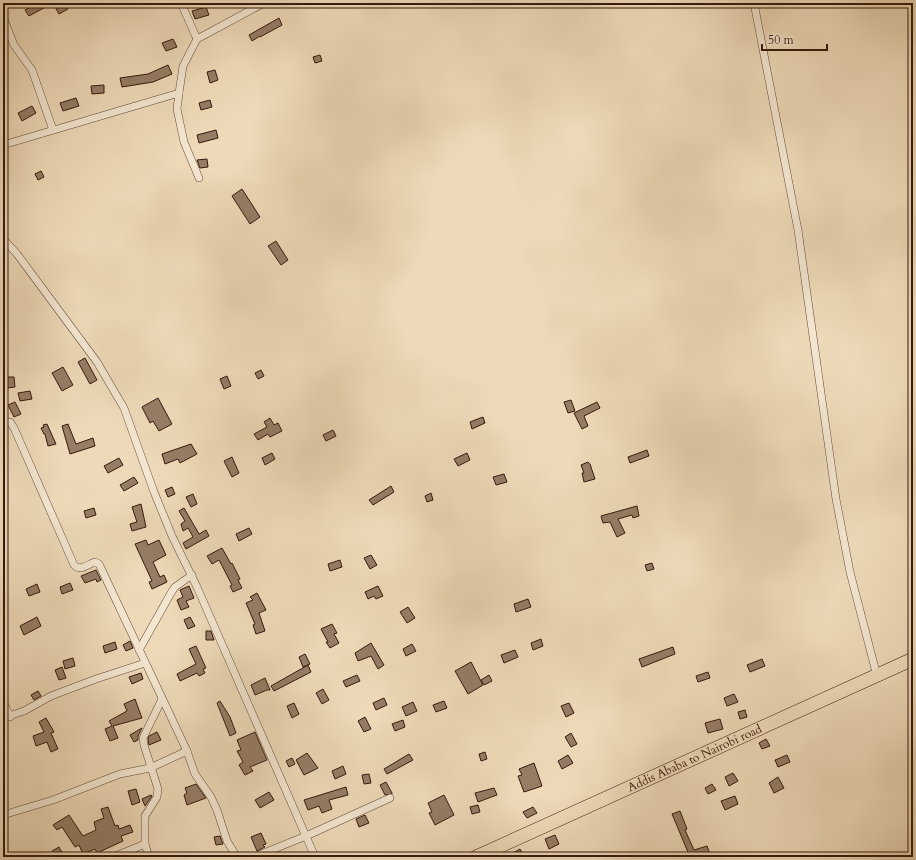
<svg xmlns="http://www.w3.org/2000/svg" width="916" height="860" font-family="Cardo,serif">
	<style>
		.building { fill: #957d66; stroke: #35190c }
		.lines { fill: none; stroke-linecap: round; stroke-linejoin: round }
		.street-casing { stroke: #634937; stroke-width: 8 }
		.highway-casing { stroke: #35190c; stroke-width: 14 }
		.street { stroke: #f4e7d2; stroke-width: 7 }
		.highway { stroke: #eedab9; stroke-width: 13 }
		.labels { text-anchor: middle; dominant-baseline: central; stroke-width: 4; stroke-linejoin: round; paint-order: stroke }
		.street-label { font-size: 12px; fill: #35190c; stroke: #f4e7d2 }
	</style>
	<rect width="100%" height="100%" fill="#eedab9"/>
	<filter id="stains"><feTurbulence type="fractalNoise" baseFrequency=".005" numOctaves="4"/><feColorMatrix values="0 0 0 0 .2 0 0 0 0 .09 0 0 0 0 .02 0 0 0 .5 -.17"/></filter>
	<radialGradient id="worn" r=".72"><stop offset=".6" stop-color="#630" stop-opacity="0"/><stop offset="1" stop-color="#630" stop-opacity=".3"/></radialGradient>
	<g class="building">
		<polygon points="38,3 53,3 29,16 25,10"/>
		<polygon points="53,3 65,3 68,9 59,14"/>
		<polygon points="206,7 209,15 195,19 192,11"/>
		<polygon points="279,18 282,25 260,37 260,36 252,41 249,35"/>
		<polygon points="173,39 177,47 166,51 162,43"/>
		<polygon points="320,55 322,61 315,63 313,57"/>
		<polygon points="168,65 172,74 153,82 122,87 120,78 148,74"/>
		<polygon points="215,70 218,80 210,83 207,72"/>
		<polygon points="104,85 104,93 92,94 91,86"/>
		<polygon points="76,98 79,106 63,111 60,103"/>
		<polygon points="210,100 212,107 201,110 199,103"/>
		<polygon points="32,106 36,113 22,121 18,113"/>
		<polygon points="216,130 218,138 199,143 197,135"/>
		<polygon points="207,159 208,167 200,168 197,160"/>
		<polygon points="41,171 44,177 38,180 35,174"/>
		<polygon points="242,189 260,217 250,224 232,196"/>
		<polygon points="276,241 288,260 281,265 268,246"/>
		<polygon points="85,358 97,380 90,384 78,362"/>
		<polygon points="63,367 73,385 62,391 52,373"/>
		<polygon points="261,370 264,376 258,379 255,373"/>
		<polygon points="227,376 231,386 224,389 220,379"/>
		<polygon points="6,377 14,377 15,387 7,388"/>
		<polygon points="30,391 32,399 20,401 18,393"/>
		<polygon points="158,398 172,424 159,431 153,421 150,423 142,407"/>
		<polygon points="571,400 575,411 568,413 564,402"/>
		<polygon points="15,402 21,414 14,417 8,405"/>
		<polygon points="597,402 600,408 584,416 588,426 582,429 574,413"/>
		<polygon points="483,417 485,423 472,429 470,422"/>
		<polygon points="270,418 274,425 278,423 282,431 270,437 268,434 258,440 254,434 267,427 264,422"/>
		<polygon points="47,424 56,444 48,446 45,434 44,434 41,428 44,427 43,425"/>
		<polygon points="68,424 76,444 93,438 95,446 70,454 62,426"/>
		<polygon points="333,430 336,436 326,441 323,435"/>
		<polygon points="191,444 197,454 180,463 178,459 165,464 162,454"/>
		<polygon points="647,450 649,456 630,463 628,457"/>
		<polygon points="272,453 275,459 265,465 262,458"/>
		<polygon points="467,453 470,460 458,466 454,459"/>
		<polygon points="232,457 239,473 232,477 224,461"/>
		<polygon points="119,458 123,465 108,473 104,466"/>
		<polygon points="588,462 590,464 595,479 584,482 582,473 584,473 581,465"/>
		<polygon points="504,474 507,482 496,485 493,477"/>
		<polygon points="134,477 138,483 124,491 120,485"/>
		<polygon points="391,486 394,492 373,505 369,500"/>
		<polygon points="172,487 175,494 168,497 165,490"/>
		<polygon points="431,493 433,500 427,502 425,496"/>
		<polygon points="193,494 197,504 191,507 186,497"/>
		<polygon points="141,504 146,527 132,531 130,524 137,522 132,507"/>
		<polygon points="637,506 639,516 633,518 632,515 618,519 625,533 617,537 610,522 603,523 601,516"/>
		<polygon points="94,508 96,515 86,518 84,511"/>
		<polygon points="184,508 199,534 206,530 209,536 186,549 183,543 193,537 188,528 183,531 181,524 185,521 179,511"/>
		<polygon points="249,528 252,534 239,541 236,534"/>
		<polygon points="146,540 148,545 159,540 166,555 153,562 160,577 164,575 167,582 152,589 149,582 152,581 135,544"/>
		<polygon points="222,548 231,564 232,563 240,579 238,580 242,588 233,592 230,586 232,585 219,560 212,564 207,556"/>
		<polygon points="371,555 377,565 370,569 364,558"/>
		<polygon points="340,560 342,567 330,571 328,564"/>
		<polygon points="652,563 654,569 647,571 645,565"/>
		<polygon points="96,570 101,580 97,582 96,579 85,583 81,576"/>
		<polygon points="70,583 73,590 62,594 60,587"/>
		<polygon points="37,584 40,592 29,596 26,589"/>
		<polygon points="189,586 194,598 186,601 189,607 181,610 177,600 183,597 180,590"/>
		<polygon points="378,586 383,596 376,599 374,596 368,599 365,592"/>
		<polygon points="257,593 266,610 259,613 265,631 256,634 253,625 255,624 246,603 253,600 250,597"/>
		<polygon points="528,599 531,607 516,612 514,604"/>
		<polygon points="408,607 415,618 407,623 400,612"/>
		<polygon points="37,617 41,626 24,635 20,626"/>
		<polygon points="190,617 195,626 188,629 184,620"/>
		<polygon points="332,624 337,633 334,634 339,643 330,648 326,642 328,642 321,629"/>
		<polygon points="206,631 211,631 214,640 206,640"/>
		<polygon points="541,639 543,646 533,650 531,643"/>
		<polygon points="130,641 133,648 126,651 123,645"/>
		<polygon points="115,642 117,649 105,653 103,646"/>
		<polygon points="371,643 384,665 378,669 371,656 358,661 355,653"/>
		<polygon points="412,644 416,651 406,656 403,649"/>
		<polygon points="196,646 206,668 203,669 205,673 199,676 197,673 180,681 177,674 196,664 189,649"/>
		<polygon points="673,647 675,654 642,667 639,659"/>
		<polygon points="515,650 518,657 504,663 501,655"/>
		<polygon points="305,654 310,664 303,667 299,657"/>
		<polygon points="73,658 75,666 65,669 63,661"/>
		<polygon points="762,659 765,666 750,672 747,665"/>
		<polygon points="471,662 483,685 468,694 455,671"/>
		<polygon points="308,665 311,672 274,691 271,686"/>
		<polygon points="62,667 66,678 59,680 55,670"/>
		<polygon points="708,672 710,678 698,682 696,676"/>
		<polygon points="141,673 143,679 132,684 129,677"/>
		<polygon points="357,675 360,681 346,687 343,681"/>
		<polygon points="489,675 492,681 484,685 481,680"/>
		<polygon points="265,678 270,690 267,690 255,695 251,685"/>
		<polygon points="323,689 329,700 322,704 316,693"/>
		<polygon points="38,691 41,696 34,700 31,695"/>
		<polygon points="734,694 738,702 727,706 724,698"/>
		<polygon points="384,698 387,705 376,710 373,703"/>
		<polygon points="135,699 142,718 113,726 118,738 110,741 105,729 112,726 109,721 127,711 124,704"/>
		<polygon points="220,701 230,717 236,733 230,736 217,703"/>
		<polygon points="444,701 447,708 436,712 433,705"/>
		<polygon points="413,702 417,711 406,716 402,707"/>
		<polygon points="294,703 299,714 292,718 287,706"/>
		<polygon points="569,703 574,713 566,717 561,706"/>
		<polygon points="745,710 747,717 740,719 738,712"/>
		<polygon points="365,717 371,729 364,732 358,721"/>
		<polygon points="46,718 54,732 51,733 58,749 51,752 47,742 36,746 33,736 44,732 39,722"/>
		<polygon points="720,719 723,729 708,733 705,723"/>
		<polygon points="403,720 405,727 395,731 392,724"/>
		<polygon points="142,728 138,736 138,740 134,742 130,735"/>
		<polygon points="157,732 161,740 149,745 148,739 149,736"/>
		<polygon points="255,732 267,760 250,767 253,771 245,775 239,765 243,762 237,751 241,750 237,740"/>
		<polygon points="571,733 577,744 571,747 565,737"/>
		<polygon points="766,739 770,746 762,749 759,743"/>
		<polygon points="485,752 487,759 481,761 479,754"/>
		<polygon points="307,753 318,768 304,775 296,760"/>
		<polygon points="409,754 413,760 387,774 384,769"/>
		<polygon points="568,755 573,763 562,769 558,761"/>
		<polygon points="787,755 790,762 778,767 775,760"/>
		<polygon points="292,758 295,764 289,767 286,761"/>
		<polygon points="534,763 542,786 524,792 518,776 522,775 519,769"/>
		<polygon points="343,766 346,774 335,779 332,771"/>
		<polygon points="733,773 738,781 729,786 725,777"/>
		<polygon points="369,774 371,783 364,784 362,775"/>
		<polygon points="778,777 784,788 774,793 769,783"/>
		<polygon points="386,782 392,793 392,794 385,795 380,785"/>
		<polygon points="196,784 206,798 187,805 184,795 187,793 185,788"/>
		<polygon points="712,784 716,790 708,794 705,788"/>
		<polygon points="346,787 348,795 329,800 332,809 322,813 319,806 308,810 304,800"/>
		<polygon points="494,788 497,795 478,802 475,793"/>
		<polygon points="136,789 140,802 132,805 128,791"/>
		<polygon points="269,792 274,800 260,808 255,800"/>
		<polygon points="151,795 152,796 145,806 142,799"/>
		<polygon points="444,795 454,815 435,825 429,813 432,812 428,803"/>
		<polygon points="735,796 738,804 725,810 721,801"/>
		<polygon points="478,805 480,812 472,814 470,807"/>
		<polygon points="108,807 115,826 118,825 119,829 130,825 133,832 121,836 123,841 97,853 95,849 83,854 79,845 75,847 62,827 57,830 53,825 69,815 83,836 96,830 94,822 104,818 101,809"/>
		<polygon points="533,807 537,813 527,818 523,812"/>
		<polygon points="680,811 687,829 685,830 694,850 707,846 710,854 700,857 690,857 672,814"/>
		<polygon points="365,815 369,823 359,827 356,819"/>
		<polygon points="261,833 266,844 263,845 265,847 257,851 251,837"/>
		<polygon points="555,835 559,844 549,849 545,839"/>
		<polygon points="220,836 223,844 216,845 214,837"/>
		<polygon points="59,847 62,853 56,857 52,851"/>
		<polygon points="520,849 524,857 506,857"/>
	</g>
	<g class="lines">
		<defs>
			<g id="street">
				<polyline points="181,3 197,39"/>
				<polyline points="754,3 798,230 836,499 850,572 877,676"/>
				<polyline points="3,5 7,3"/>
				<polyline points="3,17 14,45 32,70 53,130"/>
				<polyline points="179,93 177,109 184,142 199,178"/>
				<polyline points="3,145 179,93 183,66 197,39 264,3"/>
				<polyline points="3,239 17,254 97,362 124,408 154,492 172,536 197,587 315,857"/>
				<path d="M3,422H10L14,428L74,565C81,572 88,564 95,562L99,564L187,751L195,774L211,797L217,810L227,841L237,857"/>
				<polyline points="139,650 171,593 175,587 192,575"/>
				<polyline points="3,701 10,717"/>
				<polyline points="3,718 24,711 51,696 96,679 145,663"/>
				<polyline points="3,815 53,800 120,774 150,768 187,751"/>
				<polyline points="113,857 145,844"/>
				<polyline points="149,857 145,844 145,816 157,797 158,789 144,745 143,738 162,699"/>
				<polyline points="254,857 306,836 390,798"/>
			</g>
			<g id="highway">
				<path id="s1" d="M476,857L913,659"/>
			</g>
		</defs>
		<use href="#street" class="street-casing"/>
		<use href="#highway" class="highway-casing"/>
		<use href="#street" class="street"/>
		<use href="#highway" class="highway"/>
	</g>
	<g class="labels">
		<g class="street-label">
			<text stroke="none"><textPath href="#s1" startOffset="240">Addis Ababa to Nairobi road</textPath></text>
		</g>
	</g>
	<rect width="916" height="860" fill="none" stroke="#eedab9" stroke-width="16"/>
	<rect x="4" y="4" width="908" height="852" fill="none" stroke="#35190c" stroke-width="2"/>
	<rect x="8" y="8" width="900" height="844" fill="none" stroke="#35190c"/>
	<path d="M762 44v6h65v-6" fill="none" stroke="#35190c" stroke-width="2"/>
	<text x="768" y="44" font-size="12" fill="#35190c" stroke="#f4e7d2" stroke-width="3" paint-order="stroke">50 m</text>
	<rect width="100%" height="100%" filter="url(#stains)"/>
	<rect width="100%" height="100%" fill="url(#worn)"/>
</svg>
